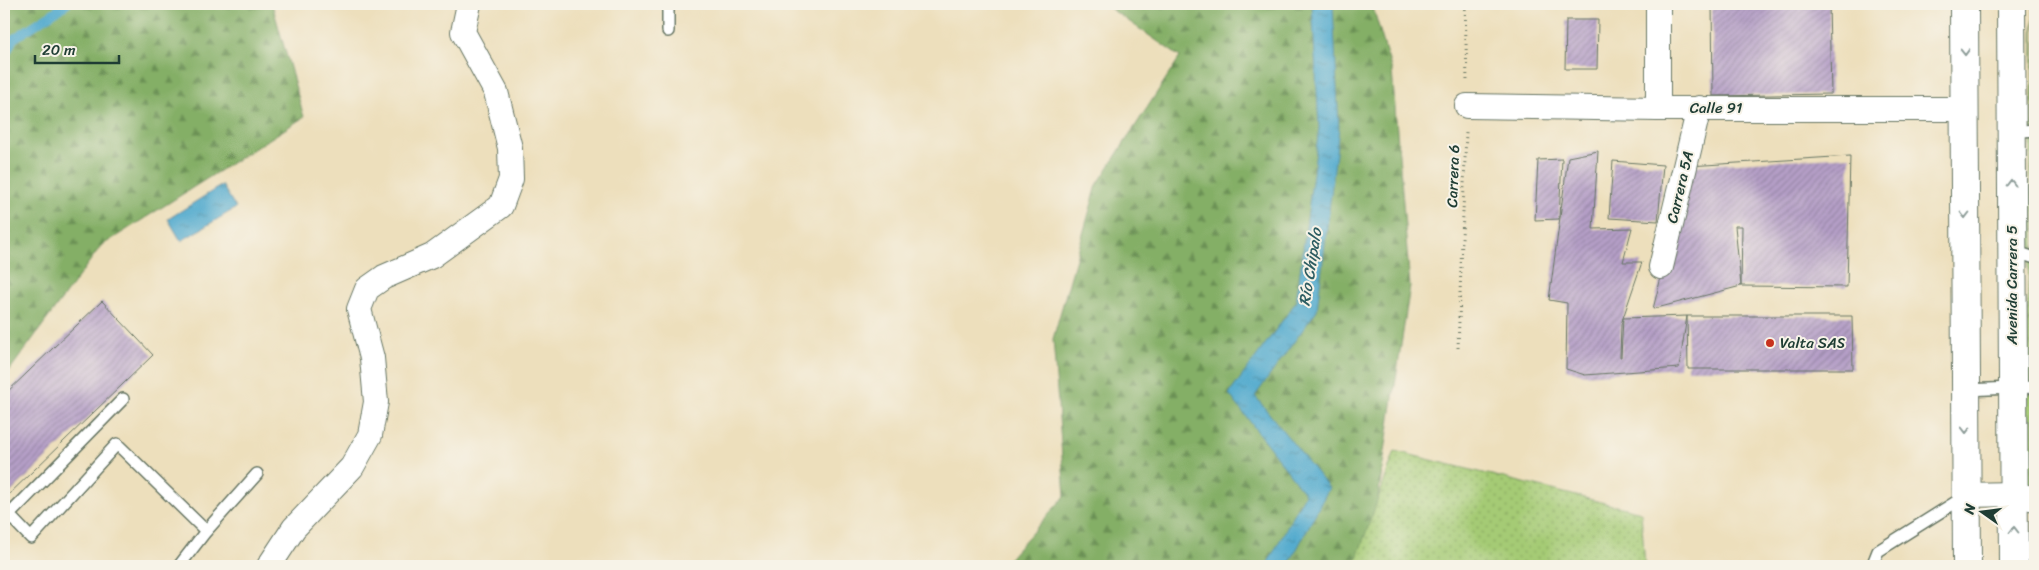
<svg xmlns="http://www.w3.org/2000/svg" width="2039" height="570" font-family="Sriracha,sans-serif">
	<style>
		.grass { fill: url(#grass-tufts); stroke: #628454 }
		.forest { fill: url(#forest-firs); stroke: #52764d }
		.park { fill: url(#park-dots); stroke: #628454 }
		.water { fill: url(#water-ripples); stroke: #377380 }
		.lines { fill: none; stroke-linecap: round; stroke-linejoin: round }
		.stream { stroke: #4fa9cd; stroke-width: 9 }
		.building { fill: url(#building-hatch); fill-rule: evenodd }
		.lane-casing { stroke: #677664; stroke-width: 14 }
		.street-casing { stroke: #677664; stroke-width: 26 }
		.primary-casing { stroke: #677664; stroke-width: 30 }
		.path { stroke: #677664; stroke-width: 3; stroke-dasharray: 1 4; stroke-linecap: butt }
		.lane { stroke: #fff; stroke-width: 11 }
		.street { stroke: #fff; stroke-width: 24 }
		.primary { stroke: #fff; stroke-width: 28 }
		.oneway { stroke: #8f9e9a }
		.poi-dot { fill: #c8321e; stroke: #f7f3e8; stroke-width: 2 }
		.labels { text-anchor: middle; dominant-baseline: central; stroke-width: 4; stroke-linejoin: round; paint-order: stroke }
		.street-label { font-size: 15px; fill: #1f3d34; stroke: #f7f3e8 }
		.poi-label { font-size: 15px; fill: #1f3d34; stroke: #f7f3e8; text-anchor: start }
		.water-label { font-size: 16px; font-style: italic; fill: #2d5d62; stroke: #f7f3e8 }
	</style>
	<defs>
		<pattern id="grass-tufts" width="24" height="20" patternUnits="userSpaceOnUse" patternTransform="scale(1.25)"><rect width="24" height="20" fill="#a5cb75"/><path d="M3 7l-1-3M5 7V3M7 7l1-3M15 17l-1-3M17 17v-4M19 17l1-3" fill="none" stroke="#86a661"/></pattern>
		<pattern id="forest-firs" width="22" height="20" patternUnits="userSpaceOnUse" patternTransform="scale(1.25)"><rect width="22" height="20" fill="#84af66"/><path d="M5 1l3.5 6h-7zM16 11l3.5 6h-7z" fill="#6b9055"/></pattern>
		<pattern id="park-dots" width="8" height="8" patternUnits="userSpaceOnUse" patternTransform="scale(1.25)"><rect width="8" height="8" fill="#a5cb75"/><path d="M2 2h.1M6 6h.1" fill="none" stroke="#86a661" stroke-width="1.8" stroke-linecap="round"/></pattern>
		<pattern id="water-ripples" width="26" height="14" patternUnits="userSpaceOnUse" patternTransform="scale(1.25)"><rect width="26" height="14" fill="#4fa9cd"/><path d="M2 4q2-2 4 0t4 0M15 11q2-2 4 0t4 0" fill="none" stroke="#418ba7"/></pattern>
		<pattern id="building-hatch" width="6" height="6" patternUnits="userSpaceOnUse" patternTransform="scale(1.25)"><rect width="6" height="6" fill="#b59fc7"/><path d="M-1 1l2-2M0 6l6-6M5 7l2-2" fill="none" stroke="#9383a2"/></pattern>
	</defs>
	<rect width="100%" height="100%" fill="#f7f3e8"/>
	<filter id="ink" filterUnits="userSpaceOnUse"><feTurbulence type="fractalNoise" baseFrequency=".02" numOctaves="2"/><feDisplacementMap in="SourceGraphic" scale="10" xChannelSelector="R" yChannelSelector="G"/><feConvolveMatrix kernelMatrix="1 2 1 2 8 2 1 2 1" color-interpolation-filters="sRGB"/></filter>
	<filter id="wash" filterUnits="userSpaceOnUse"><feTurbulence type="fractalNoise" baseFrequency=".0096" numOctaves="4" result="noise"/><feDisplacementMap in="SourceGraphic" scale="20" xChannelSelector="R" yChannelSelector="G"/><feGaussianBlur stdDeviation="1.12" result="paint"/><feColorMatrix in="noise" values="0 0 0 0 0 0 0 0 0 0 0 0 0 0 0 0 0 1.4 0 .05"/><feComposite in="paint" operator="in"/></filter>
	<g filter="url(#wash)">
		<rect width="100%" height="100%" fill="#eddfbc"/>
		<g class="grass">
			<polygon points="2034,4 2035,485 2024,485"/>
			<polygon points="2035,541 2035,566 2027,566 2026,542"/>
		</g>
		<g class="forest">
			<polygon points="4,4 272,4 304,117 101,246 12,367 4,376"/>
			<polygon points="1104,4 1372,4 1392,71 1410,286 1372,537 1356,566 1002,566 1065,496 1053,339 1097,185 1180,57"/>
		</g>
		<polygon class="park" points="1395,451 1641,512 1645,566 1354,566"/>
		<g class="water">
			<polygon points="1312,4 1333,4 1339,128 1317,310 1255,396 1329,488 1288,566 1266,566 1305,494 1229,394 1296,302 1319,128"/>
			<polygon points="222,185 236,208 181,241 168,219"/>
		</g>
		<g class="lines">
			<polyline class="stream" points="4,58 13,39 67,4"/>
		</g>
		<g id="blocks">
			<g class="building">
				<polygon points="1712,4 1829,4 1831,94 1713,96"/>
				<polygon points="1566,20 1598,20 1597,69 1565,69"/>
				<path d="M1598,151L1593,229L1632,228L1623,262H1642L1623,318L1687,316L1679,368L1585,375L1566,369L1567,303L1549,300L1568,157ZM1623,318L1621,357H1620L1621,325Z"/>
				<path d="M1850,156L1847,287L1741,286L1653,309L1689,166ZM1735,226H1742L1741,286Z"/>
				<polygon points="1562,159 1559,219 1535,220 1538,160"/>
				<polygon points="1613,161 1663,165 1658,221 1609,218"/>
				<polygon points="102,301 153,355 4,499 4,395"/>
				<polygon points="1687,316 1852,316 1853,369 1688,369"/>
			</g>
		</g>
	</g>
	<g filter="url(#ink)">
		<use href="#blocks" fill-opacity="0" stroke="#677664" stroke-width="1"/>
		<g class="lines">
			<defs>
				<g id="lane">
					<polyline points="668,31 668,4"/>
					<polyline points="2011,132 2035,130"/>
					<polyline points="2013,251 2035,258"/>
					<polyline points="1966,390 2035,387"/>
					<polyline points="123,399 9,515 31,538 117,444 206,531 179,566"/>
					<polyline points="206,531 257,474"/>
					<polyline points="1872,566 1878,551 1964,497"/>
				</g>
				<g id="street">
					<polyline points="1467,106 1658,109 1965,109"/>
					<polyline points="1658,109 1658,4"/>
					<polyline points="1661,267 1699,108"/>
					<polyline points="1966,495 2014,494 2035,499"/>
					<polyline points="269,566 294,528 352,467 370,435 376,402 372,358 359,309 367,289 384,277 432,256 501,206 511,179 510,148 496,92 463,32 469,4"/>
				</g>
				<g id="primary">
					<polyline points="1964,4 1967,566"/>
					<polyline points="2011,4 2014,566"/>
				</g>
			</defs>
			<use href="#lane" class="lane-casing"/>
			<use href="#street" class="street-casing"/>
			<use href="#primary" class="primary-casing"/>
			<g class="path">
				<polyline points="1465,4 1467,81"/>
				<polyline points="1458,348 1466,132"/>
			</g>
			<use href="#lane" class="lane"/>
			<use href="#street" class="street"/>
			<use href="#primary" class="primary"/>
		</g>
		<defs><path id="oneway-chevron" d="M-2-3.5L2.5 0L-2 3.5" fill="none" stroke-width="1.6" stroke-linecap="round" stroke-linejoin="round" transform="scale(1.25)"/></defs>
		<g class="oneway">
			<use href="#oneway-chevron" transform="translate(1965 52) rotate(89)"/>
			<use href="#oneway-chevron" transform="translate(2011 183) rotate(-90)"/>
			<use href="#oneway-chevron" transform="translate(1965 215) rotate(90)"/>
			<use href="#oneway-chevron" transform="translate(1966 430) rotate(90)"/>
			<use href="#oneway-chevron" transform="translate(2014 530) rotate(-90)"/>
		</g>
	</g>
	<circle class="poi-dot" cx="1770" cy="343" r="5"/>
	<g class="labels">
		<g class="street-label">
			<text x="1716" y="108">Calle 91</text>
			<text transform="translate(1453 176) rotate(-88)">Carrera 6</text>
			<text transform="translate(1680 187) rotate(-77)">Carrera 5A</text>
			<text transform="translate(2012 285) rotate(-90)">Avenida Carrera 5</text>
		</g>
		<g class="poi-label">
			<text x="1780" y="343">Valta SAS</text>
		</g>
		<g class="water-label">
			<text transform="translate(1310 267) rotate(-81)">Río Chipalo</text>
		</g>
	</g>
	<rect width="2039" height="570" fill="none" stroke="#f7f3e8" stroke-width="20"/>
	<g transform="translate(1982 512) rotate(284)" stroke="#f7f3e8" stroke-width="4" paint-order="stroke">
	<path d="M0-4L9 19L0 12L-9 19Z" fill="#1f3d34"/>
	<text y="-8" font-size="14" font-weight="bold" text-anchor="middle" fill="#1f3d34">N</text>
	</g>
	<path d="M35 55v8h84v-8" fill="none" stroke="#1f3d34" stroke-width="2.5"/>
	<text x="42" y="55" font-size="15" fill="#1f3d34" stroke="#f7f3e8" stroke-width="4" paint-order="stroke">20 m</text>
</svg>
